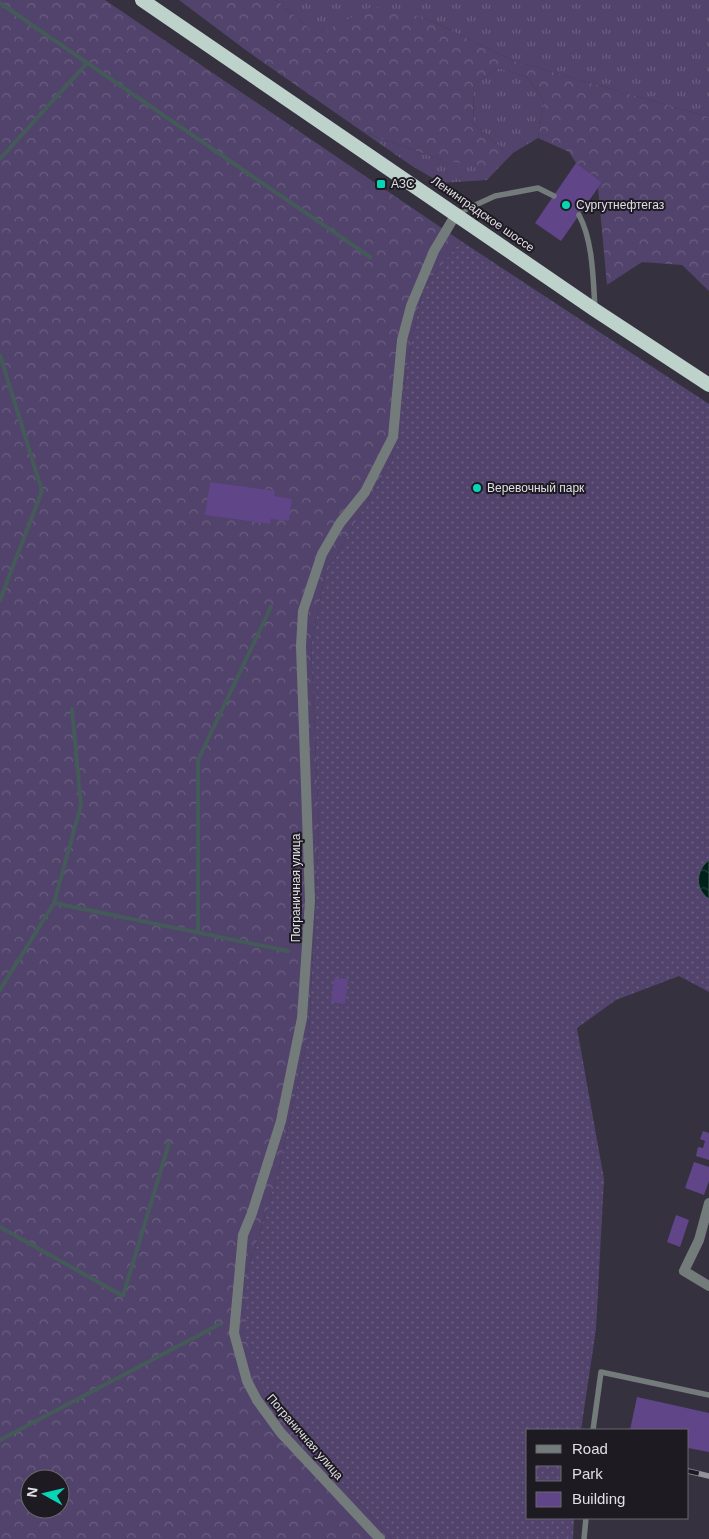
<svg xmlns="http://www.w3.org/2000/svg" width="709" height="1539" viewBox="0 0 709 1539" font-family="Helvetica,sans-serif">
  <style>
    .grass { fill: url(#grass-tufts) }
    .forest { fill: url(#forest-crowns); fill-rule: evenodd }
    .park { fill: url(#park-dots) }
    .water { fill: url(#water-ripples); stroke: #445a58 }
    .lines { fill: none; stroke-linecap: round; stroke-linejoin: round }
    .stream { stroke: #445a58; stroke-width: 4 }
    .building { fill: #604589 }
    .service { stroke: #737c7a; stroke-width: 5.5 }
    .minor { stroke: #737c7a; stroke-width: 10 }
    .trunk { stroke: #bed2cc; stroke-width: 14 }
    .rail-casing { stroke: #95919c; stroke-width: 5.5 }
    .rail { stroke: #1d1b21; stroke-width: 4; stroke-dasharray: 11; stroke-linecap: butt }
    .poi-dot { fill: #07d5b6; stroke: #1d1b21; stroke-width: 2 }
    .labels { text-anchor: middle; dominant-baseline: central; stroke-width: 4; stroke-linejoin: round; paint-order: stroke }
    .poi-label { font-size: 12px; fill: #e1dee7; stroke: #1d1b21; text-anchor: start }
    .street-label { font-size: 12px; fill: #e1dee7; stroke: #1d1b21 }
  </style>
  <defs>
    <pattern id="grass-tufts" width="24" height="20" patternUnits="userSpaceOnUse" patternTransform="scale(1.25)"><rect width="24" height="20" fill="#51436b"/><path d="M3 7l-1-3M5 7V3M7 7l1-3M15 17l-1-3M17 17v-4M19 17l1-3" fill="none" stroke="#6a5e80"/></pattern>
    <pattern id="forest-crowns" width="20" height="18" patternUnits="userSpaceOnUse" patternTransform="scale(1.25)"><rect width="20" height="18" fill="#51436b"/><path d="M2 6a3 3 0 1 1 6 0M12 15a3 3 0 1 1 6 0" fill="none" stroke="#6a5e80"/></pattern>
    <pattern id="park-dots" width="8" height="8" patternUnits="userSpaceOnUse" patternTransform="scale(1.25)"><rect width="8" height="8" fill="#51436b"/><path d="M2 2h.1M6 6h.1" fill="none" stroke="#6a5e80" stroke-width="1.8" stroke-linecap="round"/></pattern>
    <pattern id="water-ripples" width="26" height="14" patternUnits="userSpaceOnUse" patternTransform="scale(1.25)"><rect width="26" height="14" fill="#00221b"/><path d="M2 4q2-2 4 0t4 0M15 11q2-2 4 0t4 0" fill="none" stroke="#25423c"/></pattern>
  </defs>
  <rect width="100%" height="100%" fill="#36313f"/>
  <g class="grass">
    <polygon points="276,0 709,0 709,117 514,61 423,17 317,35"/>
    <polygon points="499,68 527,77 544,101 538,138 513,153 487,180 441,183 412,166 363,132 442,160 504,150 474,124 473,85"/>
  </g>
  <g class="forest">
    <path d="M 0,0 L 105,0 L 461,241 L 424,287 L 412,338 L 392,460 L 325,575 L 311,645 L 319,826 L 309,1032 L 278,1173 L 247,1273 L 270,1403 L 392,1539 L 0,1539 ZM 30,1479 L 60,1479 L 60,1509 L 30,1509 Z"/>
    <polygon points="179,0 276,0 317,35 373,6 423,17 514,61 709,117 709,291 682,265 642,262 607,285 598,188 602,182 576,163 569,152 538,138 544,101 527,77 499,68 473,85 474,124 504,150 487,167 442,160 363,132 247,51"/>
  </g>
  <polygon class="park" points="461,241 709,404 709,992 679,976 616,1000 577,1028 604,1179 596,1329 581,1430 528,1430 528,1518 574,1518 573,1539 392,1539 270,1403 246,1341 247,1273 278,1173 309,1032 319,826 311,645 325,575 392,460 412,338 424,287"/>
  <path class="water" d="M 709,860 L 709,899 C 694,889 696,870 709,860 Z"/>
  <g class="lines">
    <g class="stream">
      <polyline points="0,3 370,257"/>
      <polyline points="0,159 87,63"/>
      <polyline points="0,355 42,491 0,600"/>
      <polyline points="54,903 288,951"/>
      <polyline points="198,932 198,760 271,607"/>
      <polyline points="0,990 54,903 81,805 72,709"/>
      <polyline points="0,1227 123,1296 169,1143"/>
      <polyline points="0,1440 220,1324"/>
    </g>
  </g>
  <g class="building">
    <polygon points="576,163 602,182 561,241 535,223"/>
    <polygon points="210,482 275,491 274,496 292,499 289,521 271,519 270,524 205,515"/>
    <polygon points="334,978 348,979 345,1004 331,1002"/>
    <polygon points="703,1131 709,1133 709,1160 696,1156 698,1147 703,1148 705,1141 700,1139"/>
    <polygon points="694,1162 709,1167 709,1181 704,1195 685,1188"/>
    <polygon points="676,1215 689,1220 680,1247 667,1242"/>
    <polygon points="637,1397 709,1413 709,1452 688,1448 688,1430 630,1430"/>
  </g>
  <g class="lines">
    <g class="service">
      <polyline points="456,214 495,196 538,188 554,196"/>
      <path d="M 579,215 C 593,241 593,278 595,308"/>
      <polyline points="593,1430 601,1372 709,1395"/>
      <polyline points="584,1539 586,1518"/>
    </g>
    <g class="minor">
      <polyline points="709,1203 699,1240 684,1271 709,1286"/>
      <polyline points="380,1539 281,1433 257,1400 247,1381 234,1333 243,1235 252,1213 281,1121 302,1018 310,901 301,646 303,611 322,554 340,523 365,492 393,437 402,340 411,306 434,251 456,214"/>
    </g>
    <polyline class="trunk" points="142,0 595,310 709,385"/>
    <g class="rail-casing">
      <polyline id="rail" points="688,1471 709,1476"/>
    </g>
    <use href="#rail" class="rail"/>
  </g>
  <g class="poi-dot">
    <rect x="376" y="179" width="10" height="10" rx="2.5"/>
    <circle cx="566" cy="205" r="5"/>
    <circle cx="477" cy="488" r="5"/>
  </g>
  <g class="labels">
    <g class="poi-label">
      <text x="391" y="184">АЗС</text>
      <text x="576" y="205">Сургутнефтегаз</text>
      <text x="487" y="488">Веревочный парк</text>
    </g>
    <g class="street-label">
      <text transform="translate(483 214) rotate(35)">Ленинградское шоссе</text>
      <text transform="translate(296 888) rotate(-90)">Пограничная улица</text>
      <text transform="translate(305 1437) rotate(49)">Пограничная улица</text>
    </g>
  </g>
  <rect x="526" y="1429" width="162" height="90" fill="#1d1b21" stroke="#6b6970"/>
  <rect x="536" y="1445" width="25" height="8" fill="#737c7a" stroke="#6b6970"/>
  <text x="572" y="1454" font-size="15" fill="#e1dee7">Road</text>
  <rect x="536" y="1466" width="25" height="15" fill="url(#park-dots)" stroke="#6b6970"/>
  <text x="572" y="1479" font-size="15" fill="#e1dee7">Park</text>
  <rect x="536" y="1492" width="25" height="15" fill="#604589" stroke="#6b6970"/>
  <text x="572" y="1504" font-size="15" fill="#e1dee7">Building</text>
  <g transform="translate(45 1494) rotate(278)"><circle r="24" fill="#1d1b21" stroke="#6b6970"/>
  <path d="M0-4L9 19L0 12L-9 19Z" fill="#07d5b6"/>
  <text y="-8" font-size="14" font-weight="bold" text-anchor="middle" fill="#e1dee7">N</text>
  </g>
</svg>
